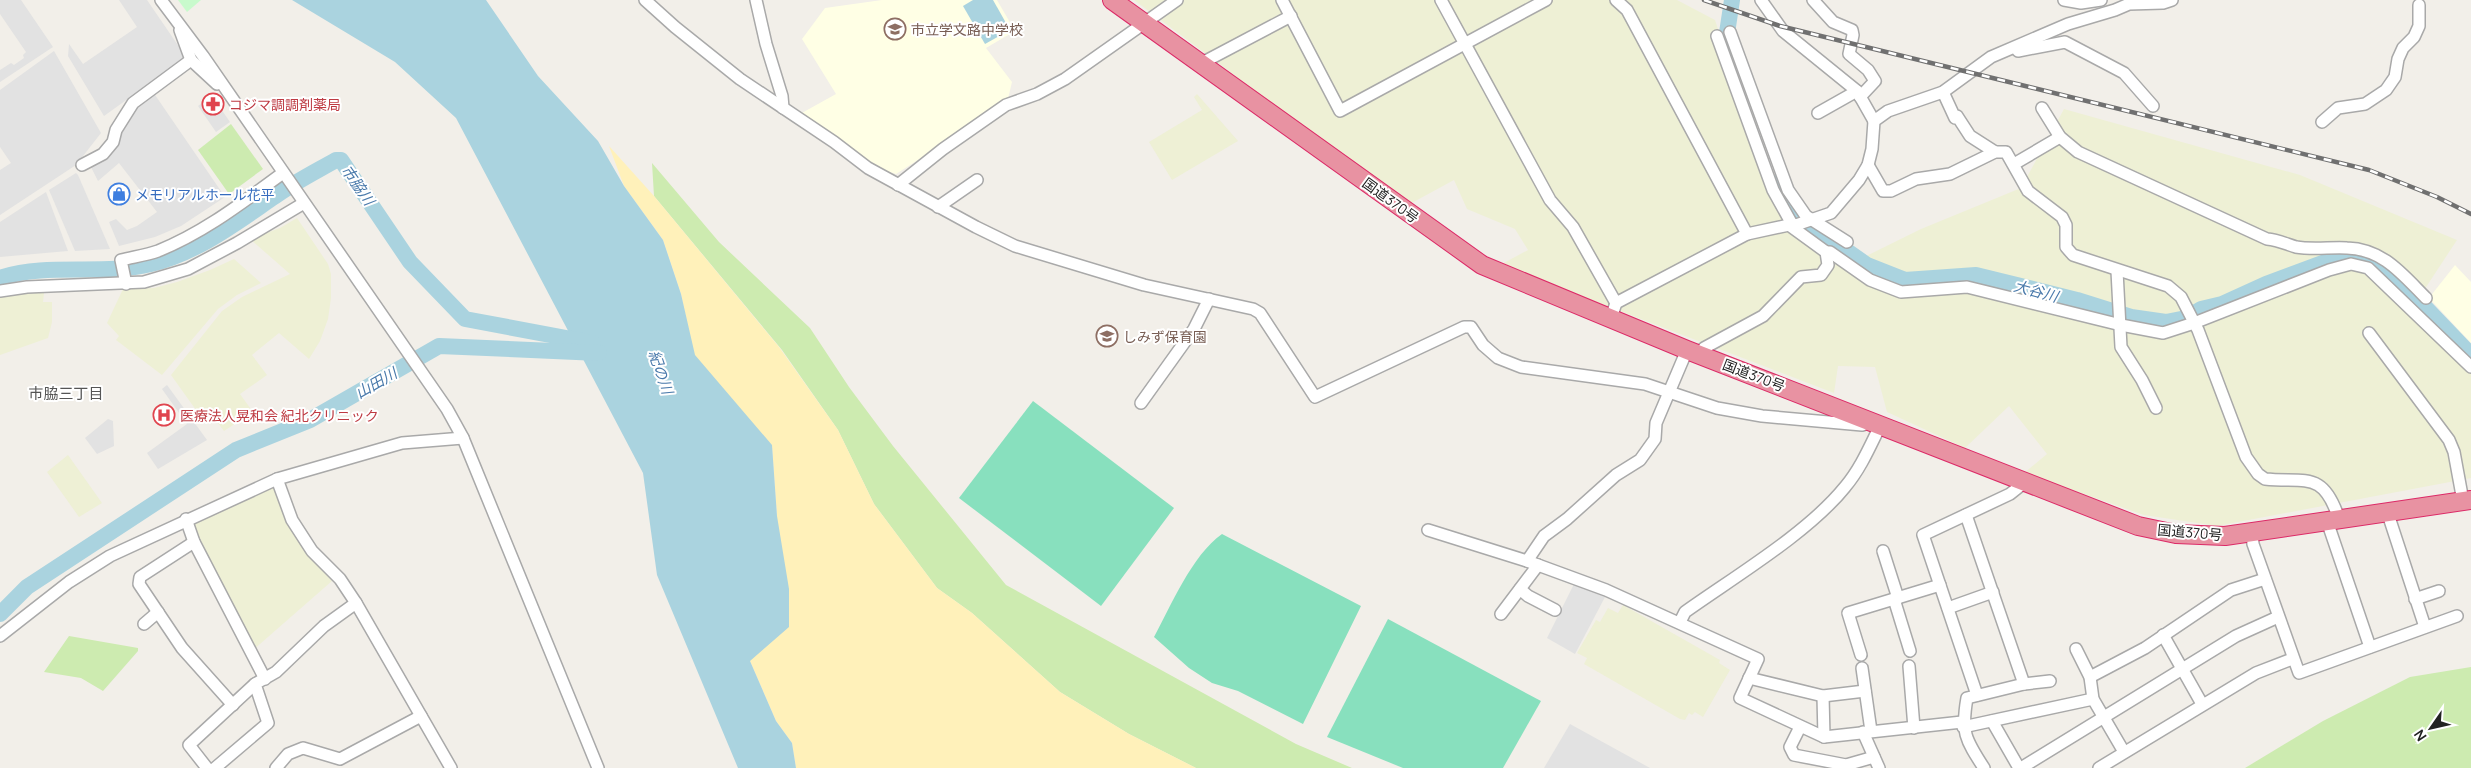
<svg xmlns="http://www.w3.org/2000/svg" width="2471" height="768" viewBox="0 0 2471 768" font-family="Manrope,'Noto Sans JP',sans-serif">
  <style>
    .education { fill: #ffffe5 }
    .farmland { fill: #eef0d5 }
    .grass { fill: #cdebb0 }
    .sand { fill: #fff1ba }
    .park { fill: #c8facc }
    .pitch { fill: #88e0be }
    .parking { fill: #e2e2e2 }
    .water { fill: #aad3df }
    .lines { fill: none; stroke-linecap: round; stroke-linejoin: round }
    .river { stroke: #aad3df; stroke-width: 16 }
    .minor-casing { stroke: #a9a9a9; stroke-width: 14 }
    .highway-casing { stroke: #dc2a67; stroke-width: 20 }
    .minor { stroke: #fff; stroke-width: 11 }
    .highway { stroke: #e892a2; stroke-width: 18 }
    .rail-casing { stroke: #707070; stroke-width: 4.5 }
    .rail { stroke: #fff; stroke-width: 2.5; stroke-dasharray: 8; stroke-linecap: butt }
    .labels { text-anchor: middle; dominant-baseline: central; stroke-width: 4; stroke-linejoin: round; paint-order: stroke }
    .education-label { font-size: 14px; fill: #785e54; stroke: #fff; text-anchor: start }
    .health-label { font-size: 14px; fill: #be3a42; stroke: #fff; text-anchor: start }
    .shop-label { font-size: 14px; fill: #366cbe; stroke: #fff; text-anchor: start }
    .street-label { font-size: 14px; fill: #222; stroke: #fff }
    .water-label { font-size: 15px; font-style: italic; fill: #4a7aab; stroke: #fff }
    .neighbourhood-label { font-size: 15px; fill: #555; stroke: #fff }
  </style>
  <rect width="100%" height="100%" fill="#f2efe9"/>
  <g class="education">
    <polygon points="882,0 997,0 1015,31 986,48 1012,82 1007,103 896,174 870,165 800,114 836,94 802,39 825,8"/>
    <polygon points="2455,265 2471,282 2471,343 2429,298"/>
  </g>
  <g class="farmland">
    <polygon points="1134,0 1677,0 1715,20 1771,188 1785,222 1844,267 1921,229 2021,188 2064,109 2300,175 2457,240 2409,313 2463,363 2471,374 2471,478 2217,526 2144,515 2024,473 2047,454 2009,406 1965,448 1887,412 1875,367 1838,366 1834,393 1500,265 1528,250 1515,229 1467,209 1454,180 1408,205"/>
    <polygon points="1197,94 1238,141 1172,180 1149,142 1202,110 1194,97"/>
    <polygon points="297,218 328,264 331,274 331,298 328,319 320,341 309,359 279,333 252,355 267,375 240,394 253,412 224,431 214,418 206,424 171,375 222,311 242,297 290,274 250,239 280,228"/>
    <polygon points="234,259 261,283 237,295 218,309 162,375 116,340 119,336 107,323 123,289 154,288 177,282 210,270"/>
    <polygon points="19,293 44,293 43,302 52,302 52,322 48,338 0,355 0,296"/>
    <polygon points="68,455 102,503 79,517 47,472"/>
    <polygon points="271,484 303,549 332,581 253,650 192,522"/>
    <polygon points="1623,605 1720,660 1719,663 1730,670 1703,717 1695,712 1692,715 1689,713 1685,720 1680,719 1584,664 1587,658 1577,653 1596,620 1600,622 1608,608 1618,613"/>
  </g>
  <g class="grass">
    <polygon points="231,124 263,169 229,194 198,150"/>
    <polygon points="652,163 719,242 810,328 849,387 893,446 1006,585 1296,744 1352,768 1196,768 1129,734 1060,692 972,613 937,588 874,504 838,430 782,350 654,196"/>
    <polygon points="69,636 138,648 138,651 103,691 81,678 44,672"/>
    <polygon points="2471,667 2471,768 2245,768 2323,721 2410,677"/>
  </g>
  <polygon class="sand" points="609,146 654,196 779,347 838,430 874,504 937,588 972,613 1060,692 1129,734 1196,768 796,768 792,743 776,721 750,661 777,516 772,446 694,355 681,294 663,240 624,186"/>
  <polygon class="park" points="178,0 201,0 187,12"/>
  <g class="pitch">
    <polygon points="1033,401 1174,508 1101,606 959,498"/>
    <path d="M 1222,534 L 1361,606 L 1303,724 L 1238,691 L 1212,683 L 1189,668 L 1154,637 C 1171,606 1192,555 1222,534 Z"/>
    <polygon points="1388,619 1541,701 1503,768 1403,768 1327,737"/>
  </g>
  <g class="parking">
    <polygon points="0,0 21,0 53,47 0,82 0,70 11,63 14,65 24,58 23,55 26,52 0,14"/>
    <polygon points="119,0 147,0 186,57 104,116 68,56 69,44 83,64 137,27"/>
    <polygon points="54,51 101,133 76,165 0,215 0,170 11,163 0,147 0,90"/>
    <polygon points="153,92 225,197 181,226 155,237 119,246 109,222 116,219 127,230 137,226 157,212 119,163 98,181 91,167 110,154 133,108"/>
    <polygon points="203,102 212,115 221,109 230,122 216,132 198,106"/>
    <polygon points="76,173 78,175 110,249 75,251 49,190"/>
    <polygon points="46,192 68,251 0,257 0,222"/>
    <polygon points="167,385 207,440 158,469 147,453 187,424 162,389"/>
    <polygon points="108,419 113,421 114,446 97,454 85,438"/>
    <polygon points="1574,584 1605,597 1575,654 1547,638"/>
    <polygon points="1570,724 1650,768 1544,768"/>
  </g>
  <g class="water">
    <polygon points="292,0 486,0 538,76 598,141 624,186 663,240 681,294 695,355 772,445 777,516 789,589 789,627 750,661 776,721 792,743 796,768 738,768 657,575 643,473 456,118 395,62"/>
    <polygon points="973,0 993,0 1010,30 985,44 963,6"/>
  </g>
  <g class="lines">
    <g class="river">
      <polyline points="1732,0 1727,33 1733,48"/>
      <polyline points="1781,181 1792,209 1813,227 1867,265 1905,280 1976,275 2077,300 2131,317 2166,322 2186,318 2201,309 2222,304 2266,284 2336,258 2358,255 2377,265 2425,307 2471,355"/>
      <path d="M 0,278 C 49,262 101,276 151,264 C 197,253 236,223 274,197 C 293,183 315,172 336,160 L 341,160 L 410,262 L 465,319 L 593,343"/>
      <polyline points="0,614 27,587 236,450 310,420 439,346 599,353"/>
    </g>
    <g class="minor-casing">
      <g id="minor">
        <polyline points="161,0 203,56 447,409 463,438 598,768"/>
        <polyline points="645,0 675,27 740,79 834,142 868,168 976,227 1015,246 1144,285 1253,309 1260,313 1315,397 1464,327 1471,327 1483,345 1498,358 1521,367 1645,384 1717,408 1762,416 1862,425 1868,423"/>
        <polyline points="756,0 766,44 782,96 783,108"/>
        <polyline points="1282,0 1340,111 1546,0"/>
        <polyline points="1441,0 1538,178 1550,200 1573,227 1616,303"/>
        <polyline points="1616,0 1627,10 1747,234"/>
        <polyline points="1761,0 1783,31 1857,91 1874,121"/>
        <polyline points="1813,0 1833,22 1852,30 1853,35 1849,54 1868,70 1875,81 1860,97"/>
        <polyline points="2064,0 2081,3 2101,0"/>
        <polyline points="180,30 191,60 217,84"/>
        <polyline points="1730,32 1788,190 1806,216 1847,242"/>
        <polyline points="1717,36 1773,190 1793,226 1831,213 1859,180 1868,165 1872,149 1874,121 1888,111 1943,92 1991,57 2068,24 2115,10 2129,4 2163,3 2172,0"/>
        <polyline points="2018,51 2065,42 2124,73 2153,106"/>
        <polyline points="1200,64 1291,16"/>
        <polyline points="1943,92 1955,118 1957,116 1970,136 1995,152"/>
        <path d="M 2042,108 L 2060,137 L 2078,152 L 2267,239 C 2278,240 2286,244 2296,247 C 2312,250 2331,247 2347,248 C 2383,249 2402,274 2426,298"/>
        <polyline points="1818,113 1857,91"/>
        <polyline points="2322,122 2338,108 2365,104 2386,90 2395,77 2398,59 2403,48 2414,37 2419,26 2419,5"/>
        <polyline points="2014,164 2060,137"/>
        <polyline points="82,165 103,154 113,142 116,130 133,103 191,60"/>
        <path d="M 1868,165 L 1883,191 L 1891,191 L 1916,179 L 1950,174 L 1995,152 L 2006,152 L 2028,191 L 2062,217 L 2066,225 L 2066,247 L 2073,255 L 2168,286 L 2181,297 L 2198,330 L 2246,457 L 2258,474 L 2265,479 C 2306,483 2323,470 2339,519"/>
        <polyline points="898,185 943,149 1006,105 1037,94 1065,79 1177,0"/>
        <polyline points="938,207 977,180"/>
        <polyline points="1826,252 1830,252 1870,280 1901,292 1967,287 2121,325 2163,333 2194,323 2329,270 2351,264 2368,268 2471,367"/>
        <polyline points="2117,271 2121,347 2142,380 2156,408"/>
        <path d="M 126,284 L 121,260 C 133,257 147,255 158,251 C 205,232 243,202 283,173"/>
        <polyline points="0,291 27,287 144,282 188,269 237,243 304,203"/>
        <polyline points="1611,318 1616,303 1747,234 1789,225 1826,252 1828,265 1821,275 1801,277 1763,316 1704,348 1701,355"/>
        <polyline points="2369,333 2449,440 2454,452 2463,501"/>
        <polyline points="1141,403 1194,329 1209,299"/>
        <polyline points="277,479 292,520 312,551 340,579 356,603 451,768"/>
        <polyline points="2387,511 2425,627"/>
        <polyline points="1966,515 2024,684"/>
        <polyline points="186,519 194,542 265,679"/>
        <polyline points="2327,521 2370,647"/>
        <polyline points="1428,530 1527,561 1606,590 1758,659 1740,698 1824,737 1962,722"/>
        <polyline points="2252,533 2253,544 2299,673 2457,616"/>
        <polyline points="194,542 140,577 139,584 182,648 233,705"/>
        <polyline points="1883,551 1898,598"/>
        <polyline points="1527,561 1544,536 1567,519 1616,475 1640,460 1655,439 1656,423 1687,350"/>
        <polyline points="1520,589 1528,596 1555,610"/>
        <polyline points="1894,599 1910,651"/>
        <polyline points="2415,599 2439,591"/>
        <polyline points="1948,608 1993,592"/>
        <polyline points="1501,614 1538,565"/>
        <path d="M 1680,622 L 1685,612 C 1734,577 1808,533 1845,487 C 1861,468 1870,446 1881,424"/>
        <polyline points="144,624 158,612"/>
        <polyline points="2163,635 2202,704"/>
        <polyline points="0,636 69,582 110,556 277,479 402,443 463,438"/>
        <polyline points="2076,649 2090,677 2093,699 2124,752"/>
        <polyline points="1861,655 1848,613 1940,585"/>
        <polyline points="1909,666 1914,728"/>
        <polyline points="1862,668 1871,731"/>
        <polyline points="2090,677 2145,648 2231,590 2265,579"/>
        <polyline points="1749,678 1823,696 1865,691"/>
        <polyline points="1977,695 1923,535 2010,494 2025,482"/>
        <polyline points="1823,696 1824,737"/>
        <polyline points="1992,721 2019,768"/>
        <polyline points="1800,727 1790,747 1794,755 1846,765 1874,757"/>
        <polyline points="1963,727 2093,699"/>
        <polyline points="1863,732 1879,768"/>
        <polyline points="207,768 189,745 255,684"/>
        <polyline points="215,768 268,723 255,684 276,672 324,626 356,603"/>
        <polyline points="276,768 288,754 303,748 340,759 421,716"/>
        <path d="M 1984,768 C 1965,739 1961,732 1967,698 L 2024,684 L 2050,681"/>
        <polyline points="2021,768 2236,636 2278,617"/>
        <polyline points="2099,768 2256,673 2292,659"/>
      </g>
    </g>
    <g class="highway-casing">
      <polyline id="highway" points="1112,0 1482,265 1687,350 2138,526 2176,534 2225,536 2471,500"/>
    </g>
    <use href="#minor" class="minor"/>
    <use href="#highway" class="highway"/>
    <g class="rail-casing">
      <polyline id="rail" points="1704,0 1780,26 2369,170 2437,197 2471,214"/>
    </g>
    <use href="#rail" class="rail"/>
  </g>
  <defs>
    <g id="school-ring" transform="scale(1.125)"><circle r="9.5" fill="#fff" stroke="#8d6e63" stroke-width="1.5"/><path d="M0-5L7-2L0 1L-7-2ZM-4 1L0 2.5L4 1V4Q0 6-4 4Z" fill="#8d6e63"/></g>
    <g id="pharmacy-ring" transform="scale(1.125)"><circle r="9.5" fill="#fff" stroke="#e0444e" stroke-width="1.5"/><path d="M-2-6h4v4h4v4h-4v4h-4v-4h-4v-4h4Z" fill="#e0444e"/></g>
    <g id="shop-ring" transform="scale(1.125)"><circle r="9.5" fill="#fff" stroke="#3f7fe0" stroke-width="1.5"/><path d="M-5-2.5h2.3a2.7 3.5 0 0 1 5.4 0H5L5.5 6h-11ZM-1.5-2.5h3a1.5 2.3 0 0 0-3 0Z" fill="#3f7fe0"/></g>
    <g id="hospital-ring" transform="scale(1.125)"><circle r="9.5" fill="#fff" stroke="#e0444e" stroke-width="1.5"/><path d="M-5-5h3v3.5h4V-5h3V5h-3V1.5h-4V5h-3Z" fill="#e0444e"/></g>
  </defs>
  <g fill-rule="evenodd">
    <use href="#school-ring" x="895" y="29"/>
    <use href="#pharmacy-ring" x="213" y="104"/>
    <use href="#shop-ring" x="119" y="194"/>
    <use href="#school-ring" x="1107" y="336"/>
    <use href="#hospital-ring" x="164" y="415"/>
  </g>
  <g class="labels">
    <g class="education-label">
      <text x="911" y="29">市立学文路中学校</text>
      <text x="1123" y="336">しみず保育園</text>
    </g>
    <g class="health-label">
      <text x="229" y="104">コジマ調調剤薬局</text>
      <text x="180" y="415">医療法人晃和会 紀北クリニック</text>
    </g>
    <g class="shop-label">
      <text x="135" y="194">メモリアルホール花平</text>
    </g>
    <g class="street-label">
      <text transform="translate(1391 200) rotate(36)">国道370号</text>
      <text transform="translate(1754 375) rotate(21)">国道370号</text>
      <text transform="translate(2190 532) rotate(5)">国道370号</text>
    </g>
    <g class="water-label">
      <text transform="translate(358 185) rotate(55)">市脇川</text>
      <text transform="translate(2036 291) rotate(15)">大谷川</text>
      <text transform="translate(661 372) rotate(71)">紀の川</text>
      <text transform="translate(376 383) rotate(-30)">山田川</text>
    </g>
    <g class="neighbourhood-label">
      <text x="66" y="393">市脇三丁目</text>
    </g>
  </g>
  <g transform="translate(2431 728) rotate(236)" stroke="#ffffff" stroke-width="4" paint-order="stroke">
  <path d="M0-4L9 19L0 12L-9 19Z" fill="#222222"/>
  <text y="-8" font-size="14" font-weight="bold" text-anchor="middle" fill="#222222">N</text>
  </g>
</svg>
